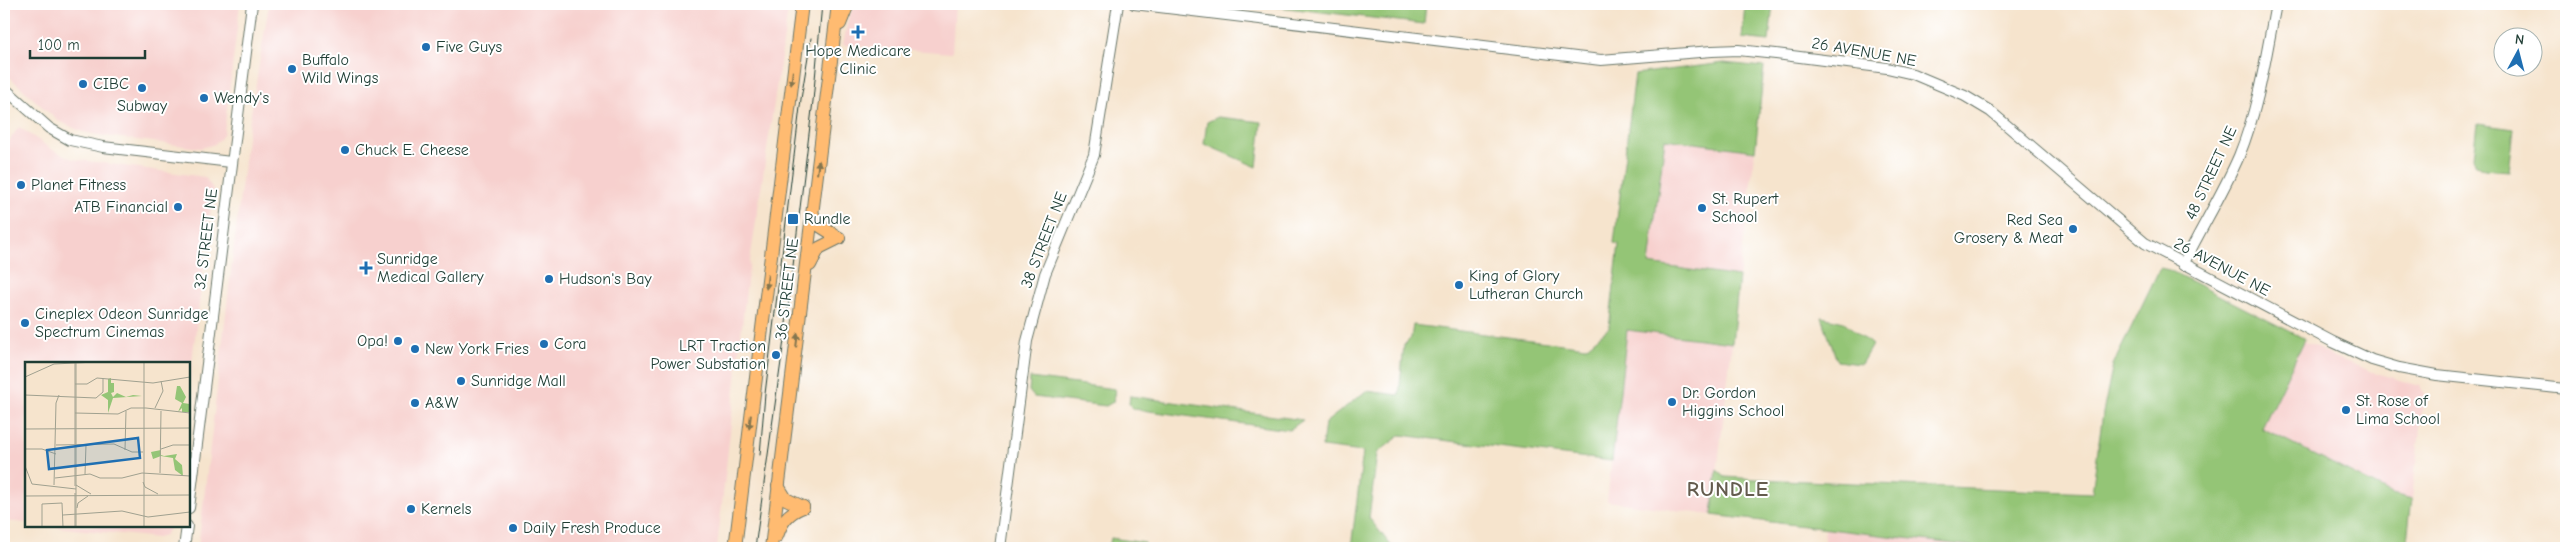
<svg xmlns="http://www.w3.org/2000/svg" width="2570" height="552" viewBox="0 0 2570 552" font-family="'Comic Neue',sans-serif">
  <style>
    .built { fill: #f7d0ce }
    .green { fill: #94c576; stroke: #5a8155 }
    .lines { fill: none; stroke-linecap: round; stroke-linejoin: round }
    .minor-casing { stroke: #6a776a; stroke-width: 12 }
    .major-casing { stroke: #6a776a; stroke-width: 14 }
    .minor { stroke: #fff; stroke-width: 10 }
    .major { stroke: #ffbb71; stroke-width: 12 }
    .tram { stroke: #1f3d34; stroke-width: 1 }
    .oneway { fill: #84764f }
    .poi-dot { fill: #1f6fb2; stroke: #fff; stroke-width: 2 }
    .labels { text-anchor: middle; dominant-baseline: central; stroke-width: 4; stroke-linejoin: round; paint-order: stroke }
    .poi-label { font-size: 16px; fill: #1f3d34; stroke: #fff; text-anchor: start }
    .street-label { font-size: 16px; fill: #1f3d34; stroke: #fff }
    .district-label { font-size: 21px; font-weight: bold; letter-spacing: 1px; fill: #645c4e; stroke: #fff }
    .inset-road { fill: none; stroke: #a0a190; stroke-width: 1 }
    .view { fill: #1f6fb2; fill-opacity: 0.15; stroke: #1f6fb2; stroke-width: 2.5 }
    .inset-edge { fill: none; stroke: #1f3d34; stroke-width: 2.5 }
  </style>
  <rect width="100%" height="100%" fill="#fff"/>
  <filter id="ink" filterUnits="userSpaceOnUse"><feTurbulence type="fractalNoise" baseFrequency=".02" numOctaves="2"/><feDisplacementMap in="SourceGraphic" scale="10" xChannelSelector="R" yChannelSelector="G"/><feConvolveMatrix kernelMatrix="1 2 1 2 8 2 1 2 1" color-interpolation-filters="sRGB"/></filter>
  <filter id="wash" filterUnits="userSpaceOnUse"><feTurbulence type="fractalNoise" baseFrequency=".0096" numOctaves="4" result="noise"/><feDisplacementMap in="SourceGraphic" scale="20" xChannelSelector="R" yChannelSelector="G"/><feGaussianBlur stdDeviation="1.12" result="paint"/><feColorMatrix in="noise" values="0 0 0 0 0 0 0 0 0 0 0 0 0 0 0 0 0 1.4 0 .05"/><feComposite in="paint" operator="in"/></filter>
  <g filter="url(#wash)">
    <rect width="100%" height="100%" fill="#f6e4cd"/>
    <g class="built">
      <polygon points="4,4 240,4 224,132 221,138 215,144 201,148 98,135 83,132 58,121 4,72"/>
      <polygon points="269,4 789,4 747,281 717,548 198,548 247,138"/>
      <polygon points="855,4 955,4 952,53 843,45 849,16"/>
      <polygon points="19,127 51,149 73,159 205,177 213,189 189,386 189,363 26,363 26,523 4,521 4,148"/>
      <polygon points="1665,139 1755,151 1739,277 1648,264"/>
      <polygon points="1627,330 1732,343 1712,515 1607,501"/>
      <polygon points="2304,341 2334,357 2373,372 2420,386 2424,393 2412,499 2392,494 2262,428"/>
      <polygon points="46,526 171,526 165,535 158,538"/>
      <polygon points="1825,528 1971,546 1971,548 1823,548"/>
    </g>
    <g class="green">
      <polygon points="1253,4 1426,4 1424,24"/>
      <polygon points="1745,4 1773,4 1769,41 1742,38"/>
      <polygon points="1724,63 1764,67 1755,151 1665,139 1649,264 1739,277 1732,343 1627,330 1612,461 1401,435 1377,453 1369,518 1393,548 1351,548 1363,452 1322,447 1325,423 1366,391 1399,395 1404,345 1411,338 1413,325 1586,347 1609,328 1619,244 1614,243 1635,74"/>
      <polygon points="1218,117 1262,122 1257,167 1204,144 1207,122"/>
      <polygon points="2478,124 2514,129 2509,171 2484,169 2475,163 2474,157"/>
      <polygon points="2160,268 2169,270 2305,339 2262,428 2392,494 2412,499 2406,548 1971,548 1971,546 1712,515 1717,470 1725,477 1757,479 2092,493 2103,413 2113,365"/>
      <polygon points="1822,317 1844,322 1872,345 1861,364 1837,361"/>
      <polygon points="1030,378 1115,389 1113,402 1106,406 1034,397 1029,391"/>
      <polygon points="1130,396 1303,420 1289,430 1134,409 1129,404"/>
      <polygon points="1111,538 1145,543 1145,548 1109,548"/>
    </g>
  </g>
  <g filter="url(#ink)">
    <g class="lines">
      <g class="minor-casing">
        <g id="minor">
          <polyline points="1134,4 1601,60 1712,51 1738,50 1776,54 1887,68 1913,74 1965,96 1990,111 2145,243 2333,342 2372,360 2399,368 2437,375 2566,389"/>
          <polyline points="4,88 49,128 70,140 103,147 231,162"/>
          <path d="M 2183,265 C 2201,228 2223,193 2239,156 C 2259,107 2266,55 2276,4"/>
          <polyline points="189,508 252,4"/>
          <polyline points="184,548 187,526"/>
          <polyline points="1000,548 1027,341 1045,274 1094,155 1118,4"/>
        </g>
      </g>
      <g class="major-casing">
        <g id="major">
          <polyline points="840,24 848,4"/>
          <polyline points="813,215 820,226 839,238"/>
          <polyline points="810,265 819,248 839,238"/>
          <polyline points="778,486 786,499 803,507"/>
          <path d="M 777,536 C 782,521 788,513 803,507"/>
          <polyline points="735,548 802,4"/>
          <polyline points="771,548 838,4"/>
        </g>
      </g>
      <use href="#minor" class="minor"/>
      <use href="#major" class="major"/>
      <g class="tram">
        <polyline points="760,455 765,394 801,99 811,38"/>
        <polyline points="755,548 784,340 813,101 822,4"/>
      </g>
    </g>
    <defs><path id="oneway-solid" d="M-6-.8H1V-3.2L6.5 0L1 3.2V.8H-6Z" transform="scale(1.25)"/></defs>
    <g class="oneway">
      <use href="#oneway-solid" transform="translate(792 78) rotate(97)"/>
      <use href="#oneway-solid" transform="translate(818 167) rotate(-83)"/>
      <use href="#oneway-solid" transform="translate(767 282) rotate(97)"/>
      <use href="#oneway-solid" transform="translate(797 340) rotate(-83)"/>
      <use href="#oneway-solid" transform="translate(750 422) rotate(97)"/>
    </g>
  </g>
  <g class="poi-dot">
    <path d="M855.5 24.5h5v5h5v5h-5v5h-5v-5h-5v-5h5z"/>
    <circle cx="426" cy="47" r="5"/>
    <circle cx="292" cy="69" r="5"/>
    <circle cx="83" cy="84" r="5"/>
    <circle cx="142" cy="88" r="5"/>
    <circle cx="204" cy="98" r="5"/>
    <circle cx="345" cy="150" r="5"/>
    <circle cx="21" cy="185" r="5"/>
    <circle cx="178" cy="207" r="5"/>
    <circle cx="1702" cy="208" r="5"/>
    <rect x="787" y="213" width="12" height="12" rx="2.5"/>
    <circle cx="2073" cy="229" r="5"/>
    <path d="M363.5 260.5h5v5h5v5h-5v5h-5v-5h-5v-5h5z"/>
    <circle cx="549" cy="279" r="5"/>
    <circle cx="1459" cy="285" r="5"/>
    <circle cx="25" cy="323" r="5"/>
    <circle cx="398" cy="341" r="5"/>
    <circle cx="544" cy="344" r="5"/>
    <circle cx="415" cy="349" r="5"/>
    <circle cx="776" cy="355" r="5"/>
    <circle cx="461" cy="381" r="5"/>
    <circle cx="1672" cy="402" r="5"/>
    <circle cx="415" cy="403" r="5"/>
    <circle cx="2346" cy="410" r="5"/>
    <circle cx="411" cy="509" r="5"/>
    <circle cx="513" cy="528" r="5"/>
  </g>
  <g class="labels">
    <g class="poi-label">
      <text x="436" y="47">Five Guys</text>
      <text x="858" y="51" text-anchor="middle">Hope Medicare<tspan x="858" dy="18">Clinic</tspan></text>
      <text x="302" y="60">Buffalo<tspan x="302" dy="18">Wild Wings</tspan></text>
      <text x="93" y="84">CIBC</text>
      <text x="214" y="98">Wendy's</text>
      <text x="142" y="106" text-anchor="middle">Subway</text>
      <text x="355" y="150">Chuck E. Cheese</text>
      <text x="31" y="185">Planet Fitness</text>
      <text x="1712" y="199">St. Rupert<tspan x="1712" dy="18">School</tspan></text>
      <text x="168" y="207" text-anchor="end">ATB Financial</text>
      <text x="804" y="219">Rundle</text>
      <text x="2063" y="220" text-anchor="end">Red Sea<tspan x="2063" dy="18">Grosery &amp; Meat</tspan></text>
      <text x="377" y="259">Sunridge<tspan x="377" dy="18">Medical Gallery</tspan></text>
      <text x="1469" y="276">King of Glory<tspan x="1469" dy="18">Lutheran Church</tspan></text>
      <text x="559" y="279">Hudson's Bay</text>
      <text x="35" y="314">Cineplex Odeon Sunridge<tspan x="35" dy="18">Spectrum Cinemas</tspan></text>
      <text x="388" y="341" text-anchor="end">Opa!</text>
      <text x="554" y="344">Cora</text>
      <text x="766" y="346" text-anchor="end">LRT Traction<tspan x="766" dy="18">Power Substation</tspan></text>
      <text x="425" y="349">New York Fries</text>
      <text x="471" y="381">Sunridge Mall</text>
      <text x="1682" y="393">Dr. Gordon<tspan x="1682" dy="18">Higgins School</tspan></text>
      <text x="2356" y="401">St. Rose of<tspan x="2356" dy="18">Lima School</tspan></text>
      <text x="425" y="403">A&amp;W</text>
      <text x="421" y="509">Kernels</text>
      <text x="523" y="528">Daily Fresh Produce</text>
    </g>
    <g class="street-label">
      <text transform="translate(1864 52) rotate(10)">26 AVENUE NE</text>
      <text transform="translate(2211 173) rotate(-65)">48 STREET NE</text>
      <text transform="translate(206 239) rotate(-83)">32 STREET NE</text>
      <text transform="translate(1044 240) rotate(-69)">38 STREET NE</text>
      <text transform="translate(2222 267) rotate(28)">26 AVENUE NE</text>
      <text transform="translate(787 289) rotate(-83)">36 STREET NE</text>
    </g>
    <g class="district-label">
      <text x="1728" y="489">RUNDLE</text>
    </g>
  </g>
  <g transform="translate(25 362)">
    <rect width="165" height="165" fill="#f6e4cd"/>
    <path d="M 86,16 L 86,21 L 89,21 L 89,30 L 86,31 L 88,35 L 92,31 L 101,35 L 108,33 L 117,34 L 88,36 L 83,51 L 83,38 L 76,33 L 83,30 L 83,17 ZM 152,24 L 155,24 L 161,35 L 158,41 L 165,42 L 165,50 L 157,50 L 157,46 L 153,50 L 157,41 L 150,37 ZM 136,88 L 136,93 L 139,94 L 152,92 L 150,97 L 157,103 L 158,114 L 150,108 L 148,96 L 136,94 L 128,97 L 126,90 Z" fill="#94c576"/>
    <path class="inset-road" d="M 50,0 L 50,124M 51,0 L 51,165M 0,15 L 29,2 L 71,0M 50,22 L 62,22 L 72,16 L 128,21 L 165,15M 0,33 L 71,36 L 78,30 L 78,16M 130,46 L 138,29 L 136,19M 50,51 L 93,52 L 106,46 L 121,46 L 165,51M 0,67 L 165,66M 31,83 L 89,82 L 107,90 L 118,90M 0,87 L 17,87 L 31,92M 136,87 L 148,83 L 165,83M 100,88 L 101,49M 0,104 L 7,122 L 51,127M 135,111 L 136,49M 60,112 L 61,83M 30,116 L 65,112 L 75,116 L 97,116 L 117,111 L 165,114M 118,120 L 120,125 L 133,132M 29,123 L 31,41 L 34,33M 51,123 L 66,132M 0,134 L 165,133M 52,146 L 53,141 L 63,134M 38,153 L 97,149 L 123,155 L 165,150M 17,165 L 17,142 L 37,141 L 38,165M 50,165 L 50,131M 119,165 L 119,0"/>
    <path class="view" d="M 113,76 L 115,96 L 24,107 L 22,88 Z"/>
    <rect width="165" height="165" class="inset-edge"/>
  </g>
  <rect width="2570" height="552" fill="none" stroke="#fff" stroke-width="20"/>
  <g transform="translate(2518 52) rotate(7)"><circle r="24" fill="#ffffff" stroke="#a5b1ae"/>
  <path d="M0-4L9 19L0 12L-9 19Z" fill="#1f6fb2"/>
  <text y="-8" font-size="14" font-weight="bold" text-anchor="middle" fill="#1f3d34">N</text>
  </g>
  <path d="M30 50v8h115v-8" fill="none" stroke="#1f3d34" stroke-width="2.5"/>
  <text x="38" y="50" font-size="15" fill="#1f3d34" stroke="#ffffff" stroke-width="4" paint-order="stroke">100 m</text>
</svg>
